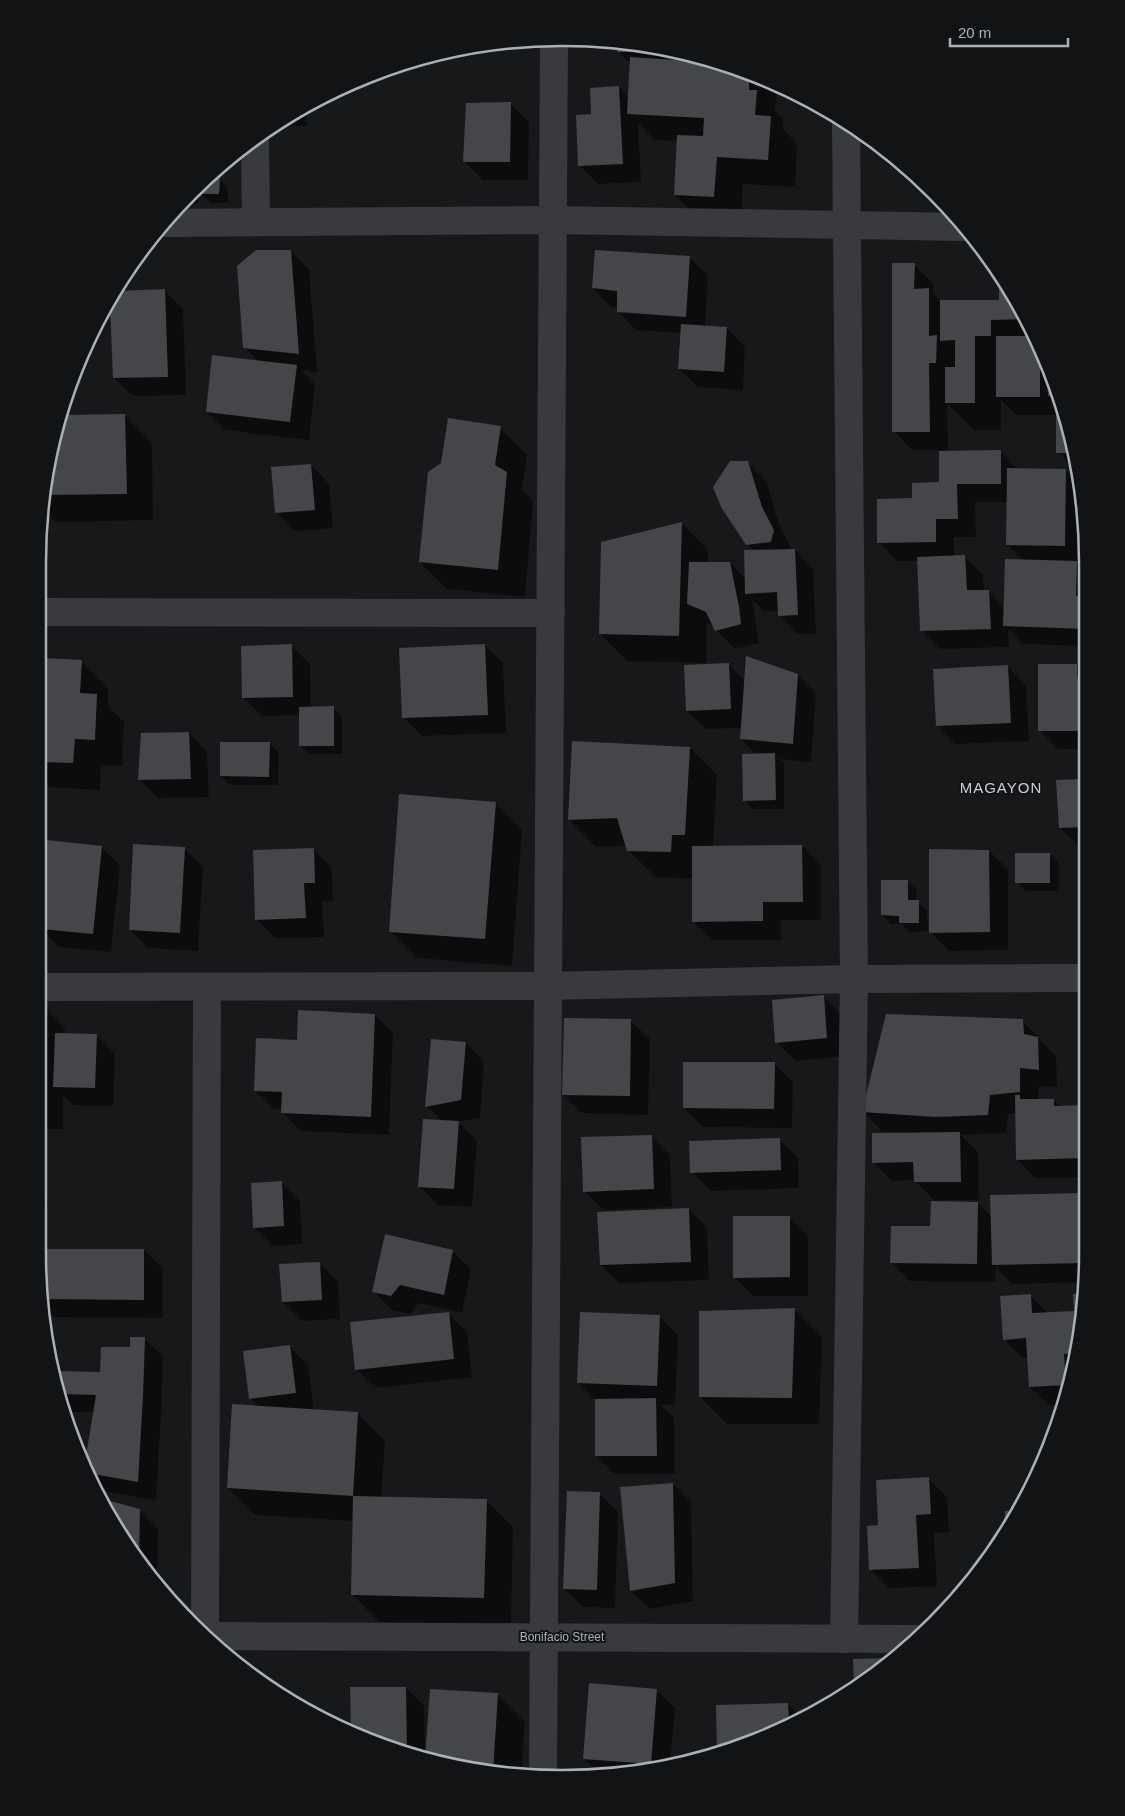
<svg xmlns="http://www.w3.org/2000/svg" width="1125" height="1816" viewBox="0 0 1125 1816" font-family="Helvetica,sans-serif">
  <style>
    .shadow { fill: #0007; fill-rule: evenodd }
    .building { fill: #44464a }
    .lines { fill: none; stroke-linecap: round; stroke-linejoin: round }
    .minor { stroke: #393a3e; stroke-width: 28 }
    .tertiary { stroke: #393a3e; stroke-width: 28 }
    .labels { text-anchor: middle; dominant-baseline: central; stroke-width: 4; stroke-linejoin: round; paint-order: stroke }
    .street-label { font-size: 12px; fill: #aab0b9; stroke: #121315 }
    .quarter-label { font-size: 15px; letter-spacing: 1px; fill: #cbcfd5; stroke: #121315 }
    .rim { fill: none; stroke: #aab0b9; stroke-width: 2.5 }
  </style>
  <rect width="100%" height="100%" fill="#17181a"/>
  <g class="shadow">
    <polygon points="618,42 670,51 670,61 691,62 698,55 777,85 775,110 783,118 783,129 797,144 795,187 743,184 741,223 702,222 675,195 678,141 655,140 638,123 641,182 598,184 579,165 619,87 629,98 630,64 618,51"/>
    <polygon points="510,103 529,122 528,180 483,180 464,161"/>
    <polygon points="306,105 307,126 280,126 278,124"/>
    <polygon points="206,179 219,179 228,188 228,203 211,203 202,194 202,183"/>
    <polygon points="198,188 198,203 184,202"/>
    <polygon points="291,251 309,270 317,372 301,370 315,384 309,440 225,430 207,412 258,361 244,347"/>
    <polygon points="689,257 708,275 705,327 727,328 745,347 743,390 698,387 679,369 681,333 636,330 618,311 618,307 611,307 593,288"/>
    <path d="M 914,265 L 933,283 L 933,293 L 940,301 L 1001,301 L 1000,277 L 1017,300 L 1070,426 L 1077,471 L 1058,452 L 1057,415 L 1016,415 L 1001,400 L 1001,430 L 974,430 L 947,403 L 948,452 L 1000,451 L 1018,470 L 1066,470 L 1079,484 L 1086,528 L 1086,544 L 1084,541 L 1083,564 L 1078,564 L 1086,572 L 1086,646 L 1023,644 L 1008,629 L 1009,647 L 940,649 L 922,631 L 919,561 L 897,561 L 879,542 L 913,499 L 940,483 L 940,450 L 912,450 L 894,431 ZM 975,502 L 1008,502 L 1007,545 L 1023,560 L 1005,608 L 988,591 L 984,591 L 983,575 L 964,556 L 954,557 L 954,537 L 976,537 Z"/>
    <polygon points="164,290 183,309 186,395 133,396 114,378"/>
    <polygon points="125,416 152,443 153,520 55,522 42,509 42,494 63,417"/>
    <polygon points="500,428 527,455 522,489 533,501 525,597 447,589 420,562 442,464"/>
    <polygon points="747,462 766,481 780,527 792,550 795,550 813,569 816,634 798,634 779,615 779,611 765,612 752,599 759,643 735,649 716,630 714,625 707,623 706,663 627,661 600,634 681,523 708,550 708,563 730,563 746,579 754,551 747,544"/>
    <polygon points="311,465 329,484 333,528 295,531 276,513"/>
    <polygon points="484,645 503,663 506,733 422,736 404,718"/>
    <polygon points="291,646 310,664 311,708 333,708 342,717 342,754 309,754 300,745 300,715 262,716 243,697"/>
    <polygon points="42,660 81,661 108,689 108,706 124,722 122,766 101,765 100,790 42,787"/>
    <polygon points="729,664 745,681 798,675 816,693 811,762 779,759 784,763 784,809 753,809 744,800 757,755 741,739 742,728 706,729 687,711"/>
    <polygon points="1076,665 1086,674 1085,749 1058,749 1039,730"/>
    <polygon points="1008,667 1026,685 1029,741 955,744 937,726"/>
    <polygon points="189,733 207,752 209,797 158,798 140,780"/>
    <polygon points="270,744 279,753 278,785 230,785 221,776"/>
    <polygon points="690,748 717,775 713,847 802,846 821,865 821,920 781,920 781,940 712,940 693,921 693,879 656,877 628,850 627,846 596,847 569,820"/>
    <polygon points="1085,780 1085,846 1079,846 1060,828 1058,782"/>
    <polygon points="495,803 522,830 512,966 417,958 390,931"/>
    <polygon points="49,841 101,847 120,865 111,952 59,947 42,930 42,907"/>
    <polygon points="184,848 203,867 198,951 148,948 130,929"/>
    <polygon points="314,850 332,868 333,901 322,901 324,937 275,938 256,919"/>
    <polygon points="989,851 1008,869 1008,950 949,951 930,932"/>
    <polygon points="1050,854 1059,863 1059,891 1026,891 1017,882"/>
    <polygon points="907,881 917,890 916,901 927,910 928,931 909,932 902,924 891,924 882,915"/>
    <polygon points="823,996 842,1015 845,1056 795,1061 777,1042"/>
    <polygon points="42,1009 46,1009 65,1028 64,1034 96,1035 115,1054 113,1106 73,1105 63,1096 63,1129 42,1129"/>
    <polygon points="375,1015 393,1033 389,1135 301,1131 282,1112 283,1109 274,1109 255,1090 298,1041"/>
    <polygon points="1022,1020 1056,1057 1057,1088 1039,1086 1038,1100 1053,1100 1060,1107 1084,1107 1084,1177 1035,1178 1017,1159 1016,1113 1008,1114 1006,1133 961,1135 978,1152 979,1200 942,1200 942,1203 978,1203 992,1217 1084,1194 1083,1282 1012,1284 996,1267 995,1282 910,1281 891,1262 931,1228 936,1203 915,1180 892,1181 873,1162 903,1134 903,1132 882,1131 863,1112"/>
    <polygon points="631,1021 650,1039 648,1115 582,1113 563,1095"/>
    <polygon points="466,1043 484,1062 480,1118 458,1122 477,1141 472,1207 438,1205 419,1186 442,1121 427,1106"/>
    <polygon points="774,1063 793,1082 792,1128 703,1127 684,1108"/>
    <polygon points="651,1136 670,1155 672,1207 603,1210 584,1191"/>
    <polygon points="779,1139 798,1158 799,1188 710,1191 692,1172"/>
    <polygon points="42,1156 47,1161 48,1211 42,1211"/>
    <polygon points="282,1183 300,1201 302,1244 273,1246 254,1227"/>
    <polygon points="689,1209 707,1228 709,1280 619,1283 601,1265"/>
    <polygon points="789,1217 808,1236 808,1296 753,1296 734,1277"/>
    <polygon points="42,1250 144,1250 163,1269 162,1318 54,1317 42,1305"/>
    <polygon points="452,1251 471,1269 462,1313 419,1303 410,1314 392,1310 374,1291"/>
    <polygon points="320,1264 338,1282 340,1319 302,1321 283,1302"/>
    <polygon points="1083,1294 1083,1322 1061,1405 1049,1405 1030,1387 1029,1357 1022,1358 1004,1339 1030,1295 1048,1313 1075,1312 1074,1295"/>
    <polygon points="42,1309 52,1319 51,1359 42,1322"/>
    <polygon points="795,1310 822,1337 819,1424 727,1424 700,1397"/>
    <polygon points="448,1313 467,1332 472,1377 375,1388 356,1369"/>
    <polygon points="659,1316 678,1335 675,1405 660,1404 674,1418 675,1474 615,1474 596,1456 596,1401 578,1383"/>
    <polygon points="144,1338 163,1357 161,1415 156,1500 104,1491 87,1474 85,1470 94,1412 73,1412 60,1399 55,1376 101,1374"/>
    <polygon points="289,1346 308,1365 314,1411 358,1414 385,1441 381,1498 486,1500 513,1527 511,1624 379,1622 352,1594 353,1521 255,1515 228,1488 260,1407 250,1398"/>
    <polygon points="928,1478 947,1497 949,1532 934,1533 937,1586 889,1588 871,1570 880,1526"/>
    <polygon points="673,1484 691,1502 693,1601 650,1609 631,1591 622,1489"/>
    <polygon points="600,1494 618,1512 615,1608 583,1607 564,1589"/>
    <polygon points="100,1500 139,1510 158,1529 157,1584 146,1573"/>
    <polygon points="890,1659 891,1660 855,1689 854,1661"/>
    <polygon points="406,1688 424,1706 425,1756 427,1756 498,1695 525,1722 521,1774 460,1768 394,1751"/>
    <polygon points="656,1690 675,1708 670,1765 631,1774 601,1776 584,1759"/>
    <polygon points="279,1692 289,1693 303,1708"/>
    <polygon points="788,1704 800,1716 731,1751"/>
  </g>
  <g class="building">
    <polygon points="617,42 652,48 651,52 617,52"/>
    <polygon points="690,54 698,55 749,75 749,90 757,90 755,115 771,116 768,160 717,157 714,197 674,195 677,135 703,136 704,118 627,114 630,57 690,61"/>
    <polygon points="619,86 623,164 578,166 576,115 591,114 590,88"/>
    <polygon points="511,102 510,162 463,162 466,103"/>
    <polygon points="207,178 220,178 219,194 200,194 201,185"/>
    <polygon points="256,250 291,250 299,354 243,348 237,266"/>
    <polygon points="595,250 690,256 686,317 617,312 617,291 592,288"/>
    <polygon points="892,263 915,263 914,289 929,288 929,336 937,335 936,363 929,363 930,432 892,432"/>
    <polygon points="999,275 1017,300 1025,319 991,320 991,336 975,336 975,403 945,403 945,367 955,367 955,340 940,341 940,300 999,300"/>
    <polygon points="165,289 168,377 113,378 110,305 118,291"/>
    <polygon points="681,324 727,327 724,372 678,369"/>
    <polygon points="996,336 1032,336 1040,356 1040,397 996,397"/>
    <polygon points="212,355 297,365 290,422 206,412"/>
    <polygon points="1047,373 1057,395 1048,396"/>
    <polygon points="1056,399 1058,399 1070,426 1074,453 1056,453"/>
    <polygon points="125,414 127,494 42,495 63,415"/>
    <polygon points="448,418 501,426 495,465 507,472 498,570 419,562 428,472 441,463"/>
    <polygon points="1001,450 1001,484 957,484 958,519 936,519 936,542 877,543 877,499 912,498 912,483 939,482 939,451"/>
    <polygon points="730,461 748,461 762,507 774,530 771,542 746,545 721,507 713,487"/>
    <polygon points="311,464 315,510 275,513 271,467"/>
    <polygon points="1007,468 1066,469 1065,546 1006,545"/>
    <polygon points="1079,486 1086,528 1086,538 1078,538"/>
    <polygon points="682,522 679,636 599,634 601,542"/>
    <polygon points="795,549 798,615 778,616 777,592 745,594 744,550"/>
    <polygon points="965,555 967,590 989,590 991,629 920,631 917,557"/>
    <polygon points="1005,559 1077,561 1076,596 1086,597 1086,629 1003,626"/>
    <polygon points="689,562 730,562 739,607 741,624 715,631 706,612 687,604"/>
    <polygon points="292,644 293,697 242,698 241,646"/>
    <polygon points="485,644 488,715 402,718 399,648"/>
    <polygon points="746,656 798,674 793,744 740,739"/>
    <polygon points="42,658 82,660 80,693 97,694 95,740 75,739 73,763 42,762"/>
    <polygon points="729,663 731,709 686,711 684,665"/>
    <polygon points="1038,664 1077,664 1077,677 1086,677 1086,731 1038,731"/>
    <polygon points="1008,665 1011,723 936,726 933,669"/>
    <polygon points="334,706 334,746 299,746 299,707"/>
    <polygon points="189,732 191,779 138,780 141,733"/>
    <polygon points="572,741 690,747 685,835 672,835 671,852 627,851 617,818 568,820"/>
    <polygon points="220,742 270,742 269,777 220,776"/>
    <polygon points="775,753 776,800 743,801 742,754"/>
    <polygon points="1085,779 1085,827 1059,828 1056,780"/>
    <polygon points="399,794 496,802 485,939 389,932"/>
    <polygon points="47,840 102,846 93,934 42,929 42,895"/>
    <polygon points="133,844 185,847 180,933 129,930"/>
    <polygon points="802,845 803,902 763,902 763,921 692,922 692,846"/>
    <polygon points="314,848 315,883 304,883 306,918 255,920 253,850"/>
    <polygon points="929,849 989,850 990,932 929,933"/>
    <rect x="1015" y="853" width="35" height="30"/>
    <polygon points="881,880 908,880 908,900 919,900 919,923 899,923 899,916 881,915"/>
    <polygon points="824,995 827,1038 775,1043 772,1000"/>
    <polygon points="42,1008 46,1008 44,1111 42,1111"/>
    <polygon points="298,1010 375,1014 371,1117 281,1113 282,1092 254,1091 256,1038 297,1040"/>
    <polygon points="886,1014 1023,1019 1024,1034 1038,1037 1039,1070 1020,1068 1020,1092 990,1095 988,1115 935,1117 862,1112"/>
    <polygon points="564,1018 631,1019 630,1096 562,1095"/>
    <polygon points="55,1033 97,1034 95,1088 53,1087"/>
    <polygon points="431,1039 466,1042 461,1100 425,1107"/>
    <polygon points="683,1062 775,1062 774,1109 683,1108"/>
    <polygon points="1015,1095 1020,1095 1020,1099 1054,1099 1054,1106 1084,1105 1084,1158 1016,1160"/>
    <polygon points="423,1119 459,1121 454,1189 418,1187"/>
    <polygon points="960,1132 961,1182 914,1182 913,1162 872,1163 872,1133"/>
    <polygon points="652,1135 654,1189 583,1192 581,1137"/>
    <polygon points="780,1138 781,1170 690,1173 689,1141"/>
    <polygon points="282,1181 284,1226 253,1228 251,1183"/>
    <polygon points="1084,1193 1083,1263 992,1265 990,1195"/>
    <polygon points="931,1201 978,1202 977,1264 890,1263 891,1226 930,1226"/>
    <polygon points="689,1208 691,1262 600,1265 597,1212"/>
    <polygon points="733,1216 790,1216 790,1277 733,1278"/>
    <polygon points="385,1234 453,1250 444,1295 400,1285 391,1296 372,1292"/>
    <polygon points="42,1249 144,1249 144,1300 42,1299"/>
    <polygon points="320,1262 322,1300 282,1302 279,1264"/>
    <polygon points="1083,1293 1083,1322 1075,1353 1064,1354 1066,1385 1029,1387 1026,1338 1003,1340 1000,1296 1031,1294 1032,1313 1074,1311 1073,1294"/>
    <polygon points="795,1308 792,1398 699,1397 699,1311"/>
    <polygon points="449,1312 454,1359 355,1370 350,1322"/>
    <polygon points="580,1312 660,1315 657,1386 577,1383"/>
    <polygon points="130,1337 145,1337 143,1396 138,1482 87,1473 84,1468 96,1395 59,1394 53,1371 100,1372 101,1347 130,1347"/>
    <polygon points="290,1345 296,1393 249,1399 243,1351"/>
    <polygon points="656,1398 657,1456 595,1456 595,1399"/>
    <polygon points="232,1404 358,1412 353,1496 227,1488"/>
    <polygon points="929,1477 931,1514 916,1515 919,1568 869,1570 867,1526 878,1525 876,1480"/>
    <polygon points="673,1483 675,1583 630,1591 620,1487"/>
    <polygon points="567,1491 600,1492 597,1590 563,1589"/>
    <polygon points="353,1496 487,1499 484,1598 351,1595"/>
    <polygon points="99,1498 140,1509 139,1562"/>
    <polygon points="1005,1511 1015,1511 1005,1528"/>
    <polygon points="890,1658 890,1660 854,1690 853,1659"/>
    <polygon points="589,1683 657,1689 651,1764 583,1759"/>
    <polygon points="350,1687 406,1687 407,1754 394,1751 351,1733"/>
    <polygon points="430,1689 498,1693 493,1772 460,1768 425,1759"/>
    <polygon points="788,1703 789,1722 731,1751 717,1754 716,1705"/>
  </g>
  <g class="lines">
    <g class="minor">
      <polyline points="255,140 256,222"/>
      <polyline points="164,223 553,220 965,227"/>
      <polyline points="42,612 551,613"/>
      <polyline points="42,987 547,986 854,979 1084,978"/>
      <polyline points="205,1632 207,987"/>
      <polyline points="844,1639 854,979 846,124"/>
      <polyline points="543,1777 554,40"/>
    </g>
    <polyline class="tertiary" points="209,1636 916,1639"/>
  </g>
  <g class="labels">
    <g class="street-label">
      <text x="562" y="1637">Bonifacio Street</text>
    </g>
    <g class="quarter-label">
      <text x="1001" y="787">MAGAYON</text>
    </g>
  </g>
  <path d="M0 0H1125V1816H0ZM562 46H563A516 516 0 0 1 1079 562V1254A516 516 0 0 1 563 1770H562A516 516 0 0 1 46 1254V562A516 516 0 0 1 562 46Z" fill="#121315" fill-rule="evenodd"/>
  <path class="rim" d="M562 46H563A516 516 0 0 1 1079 562V1254A516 516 0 0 1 563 1770H562A516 516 0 0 1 46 1254V562A516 516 0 0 1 562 46Z"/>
  <path d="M950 38v8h118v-8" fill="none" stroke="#aab0b9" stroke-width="2.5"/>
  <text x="958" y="38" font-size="15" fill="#aab0b9" stroke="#121315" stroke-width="4" paint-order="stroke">20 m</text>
</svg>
